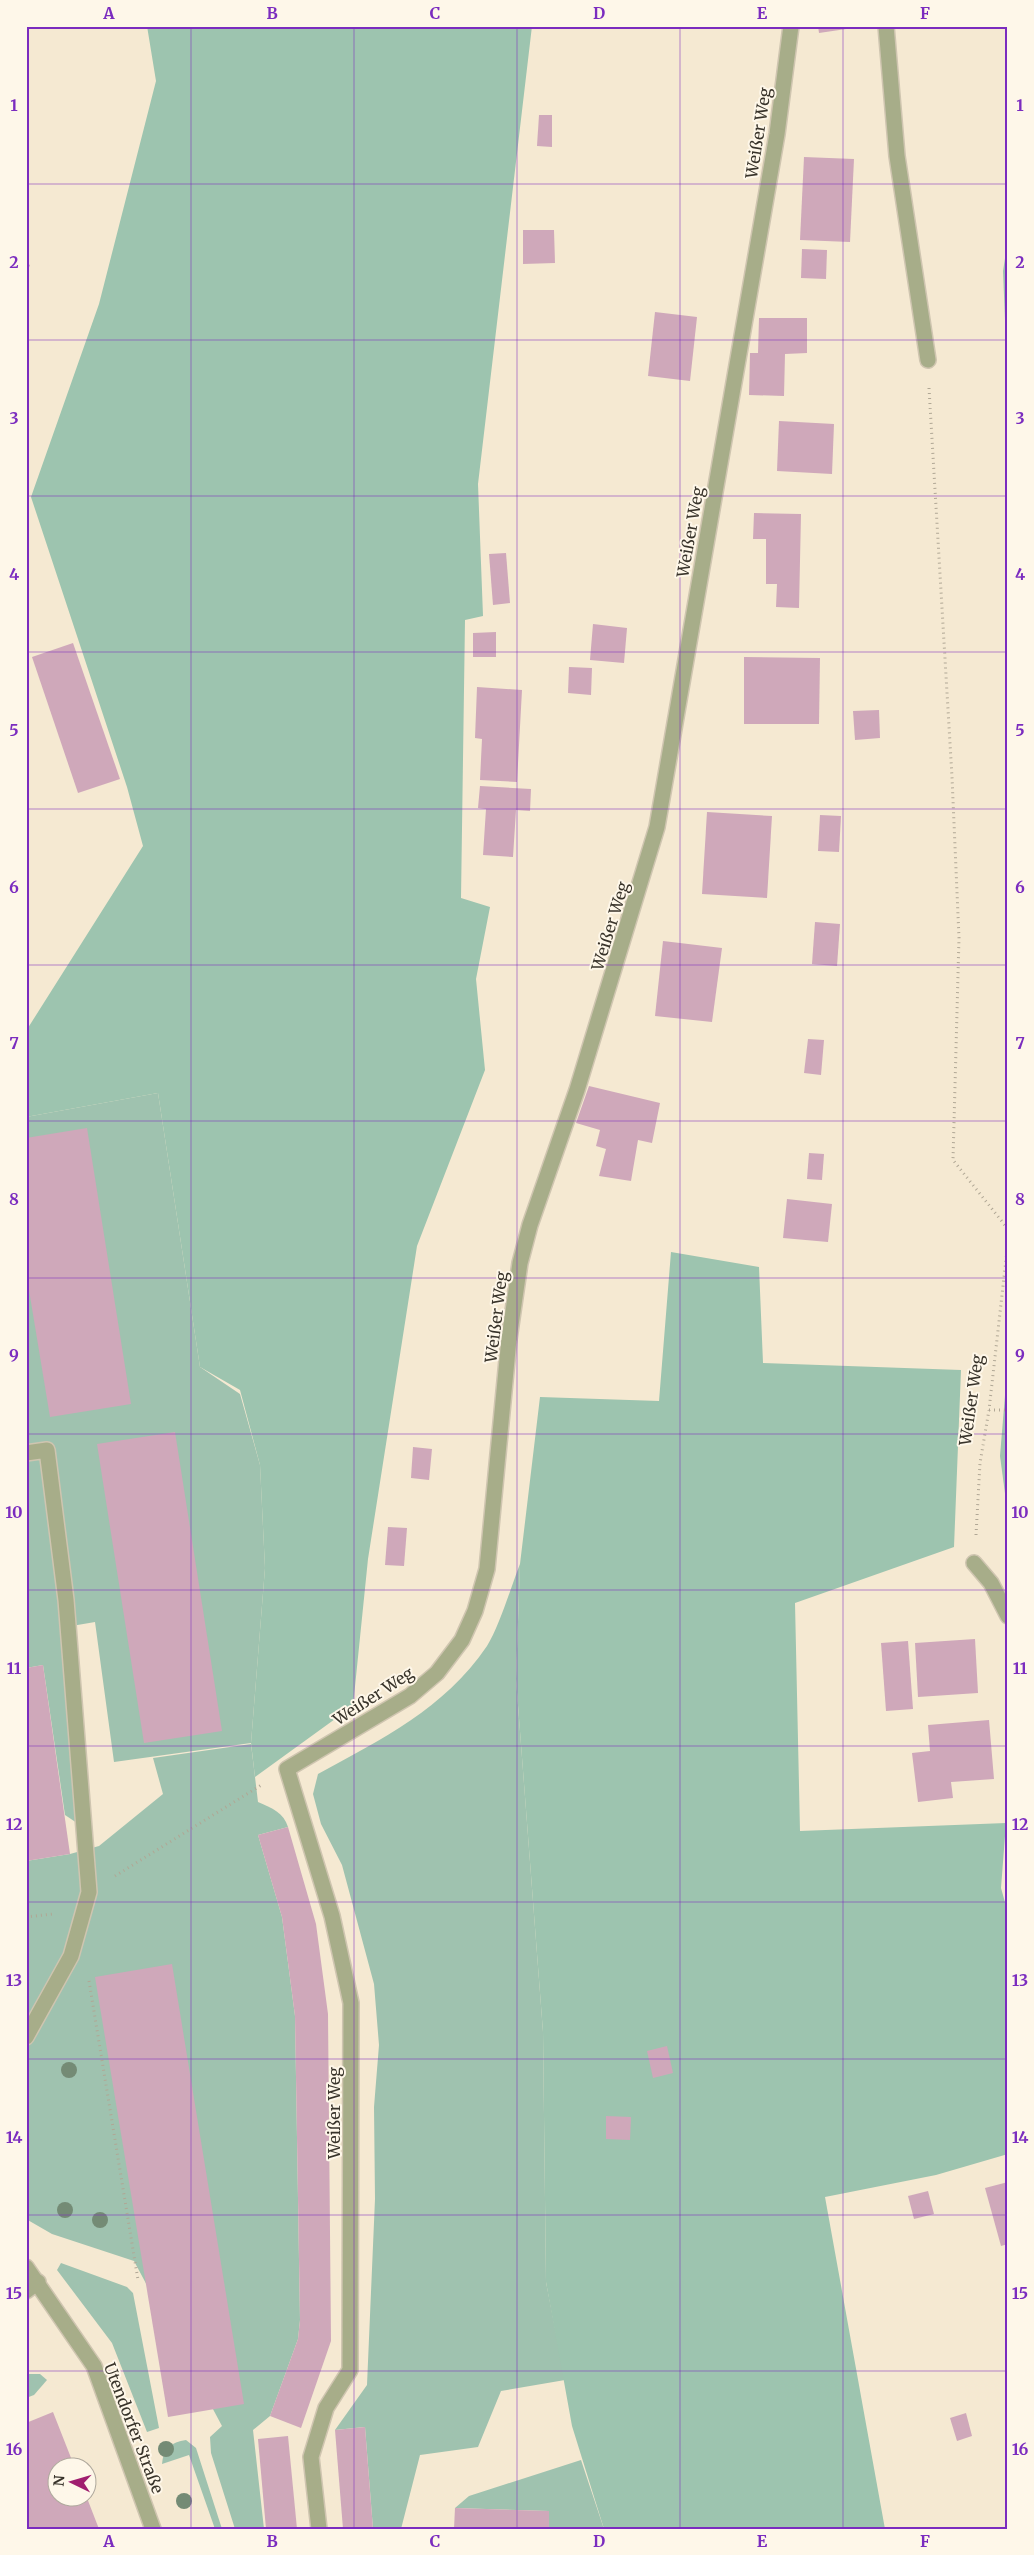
<svg xmlns="http://www.w3.org/2000/svg" width="1034" height="2555" viewBox="0 0 1034 2555" font-family="Merriweather,serif">
  <style>
    .green { fill: #9fc2af }
    .forest { fill: #9dc4af }
    .building { fill: #cfa8ba }
    .lines { fill: none; stroke-linecap: round; stroke-linejoin: round }
    .lane-casing { stroke: #cfc5b0; stroke-width: 18 }
    .street-casing { stroke: #cfc5b0; stroke-width: 18 }
    .path { stroke: #b0a795; stroke-width: 3; stroke-dasharray: 1 4; stroke-linecap: butt }
    .lane { stroke: #a7ad89; stroke-width: 15 }
    .street { stroke: #a7ad89; stroke-width: 15 }
    .tree { fill: #748b75 }
    .grid { fill: none; stroke: #7b2cbf; stroke-width: 1; stroke-opacity: 0.55 }
    .labels { text-anchor: middle; dominant-baseline: central; stroke-width: 4; stroke-linejoin: round; paint-order: stroke }
    .street-label { font-size: 16px; fill: #38332a; stroke: #fef7e9 }
    .neatline { fill: none; stroke: #7b2cbf; stroke-width: 2 }
    .grid-label { font-size: 16px; text-anchor: middle; font-weight: bold; fill: #7b2cbf }
  </style>
  <rect width="100%" height="100%" fill="#f5e9d2"/>
  <g class="green">
    <polygon points="1008,239 1008,393 1003,271"/>
    <polygon points="158,1093 200,1367 240,1394 260,1465 265,1568 251,1743 114,1762 95,1622 60,1628 89,1815 77,1823 65,1815 43,1665 26,1668 26,1117"/>
    <polygon points="1008,1359 1008,1516 1000,1456"/>
    <path d="M 520,1564 L 516,1679 L 543,2032 L 546,2282 L 565,2380 L 501,2391 L 478,2447 L 420,2455 L 401,2529 L 373,2529 L 365,2427 L 335,2430 L 367,2385 L 375,2199 L 374,2107 L 379,2045 L 374,1984 L 342,1865 L 321,1824 L 313,1794 L 318,1774 C 382,1739 444,1709 487,1646 C 499,1627 511,1587 520,1564 Z"/>
    <path d="M 251,1744 L 258,1802 C 272,1808 284,1813 288,1827 L 258,1835 L 282,1917 L 295,2016 L 300,2320 L 298,2339 L 270,2416 L 253,2430 L 264,2529 L 235,2529 L 211,2453 L 210,2437 L 222,2426 L 134,2261 L 52,2234 L 26,2219 L 26,1861 L 70,1854 L 99,1846 L 163,1794 L 153,1758 Z"/>
    <polygon points="61,2263 127,2287 133,2293 159,2428 147,2432 112,2343 57,2270"/>
    <polygon points="26,2374 40,2374 47,2380 34,2395 26,2398"/>
    <path d="M 186,2440 L 196,2448 L 222,2529 L 215,2529 L 189,2455 L 162,2464 C 163,2449 171,2442 186,2440 Z"/>
    <polygon points="581,2460 604,2529 549,2529 549,2511 455,2508 469,2496"/>
  </g>
  <g class="forest">
    <polygon points="147,26 532,26 478,484 483,616 465,620 461,898 490,907 476,979 485,1070 417,1246 368,1559 353,1706 255,1777 251,1743 265,1568 260,1465 240,1390 200,1367 158,1093 26,1117 26,1031 143,846 127,787 31,497 99,304 156,81"/>
    <polygon points="671,1252 759,1267 763,1363 961,1370 954,1547 795,1603 800,1831 1006,1823 1001,1888 1008,1913 1008,2154 936,2175 825,2197 885,2529 604,2529 572,2426 546,2282 543,2032 516,1679 520,1564 540,1397 659,1401"/>
  </g>
  <g class="building">
    <polygon points="818,26 853,26 853,28 819,33"/>
    <polygon points="539,115 552,115 552,147 537,146"/>
    <polygon points="804,157 854,159 850,242 800,240"/>
    <polygon points="523,230 554,230 555,263 523,264"/>
    <polygon points="802,249 827,250 826,279 801,278"/>
    <polygon points="26,263 30,265 26,275"/>
    <polygon points="655,312 697,317 690,381 648,376"/>
    <polygon points="759,318 807,318 807,353 785,354 784,396 749,395 750,353 758,353"/>
    <polygon points="779,421 834,424 832,474 777,471"/>
    <polygon points="754,513 801,514 799,608 776,607 777,584 766,584 766,539 753,539"/>
    <polygon points="506,553 510,603 493,605 489,554"/>
    <polygon points="593,624 627,628 624,663 590,660"/>
    <polygon points="496,632 496,657 473,657 473,633"/>
    <polygon points="73,643 120,779 78,793 32,657"/>
    <polygon points="744,657 820,658 819,724 744,724"/>
    <polygon points="569,667 592,668 591,695 568,693"/>
    <polygon points="477,687 522,690 517,782 480,780 482,739 475,738"/>
    <polygon points="879,710 880,738 855,740 853,711"/>
    <polygon points="480,786 531,789 530,811 516,810 513,857 483,855 486,809 478,808"/>
    <polygon points="707,812 772,816 767,898 702,894"/>
    <polygon points="820,815 841,816 839,852 818,851"/>
    <polygon points="815,922 840,924 837,966 812,964"/>
    <polygon points="663,941 722,948 712,1022 655,1016"/>
    <polygon points="808,1039 824,1040 821,1075 804,1073"/>
    <polygon points="589,1086 660,1103 652,1143 638,1140 631,1181 599,1176 606,1149 596,1146 600,1130 576,1123"/>
    <polygon points="87,1128 131,1404 50,1417 26,1272 26,1138"/>
    <polygon points="809,1153 824,1154 822,1180 807,1179"/>
    <polygon points="787,1199 832,1204 828,1242 783,1238"/>
    <polygon points="175,1432 222,1731 144,1743 97,1444"/>
    <polygon points="413,1447 432,1449 429,1480 411,1478"/>
    <polygon points="388,1527 407,1528 404,1566 385,1565"/>
    <polygon points="975,1639 978,1693 918,1697 915,1643"/>
    <polygon points="908,1641 913,1709 886,1711 881,1643"/>
    <polygon points="43,1665 70,1854 26,1861 26,1668"/>
    <polygon points="989,1720 994,1779 951,1782 953,1798 918,1802 912,1753 930,1751 928,1725"/>
    <polygon points="288,1827 316,1924 328,2014 331,2341 301,2428 270,2416 298,2339 300,2320 295,2016 282,1917 258,1835"/>
    <polygon points="172,1964 244,2404 168,2417 95,1977"/>
    <polygon points="667,2046 673,2073 653,2078 647,2051"/>
    <polygon points="606,2116 631,2117 630,2140 606,2139"/>
    <polygon points="1008,2182 1008,2244 1001,2246 985,2188"/>
    <polygon points="928,2191 934,2214 914,2219 908,2196"/>
    <polygon points="53,2412 75,2468 58,2468 58,2498 87,2498 99,2529 26,2529 26,2423"/>
    <polygon points="966,2413 972,2436 957,2441 950,2418"/>
    <polygon points="365,2427 373,2529 343,2529 335,2430"/>
    <polygon points="288,2436 297,2529 266,2529 258,2439"/>
    <polygon points="455,2508 549,2511 549,2529 454,2529"/>
  </g>
  <g class="lines">
    <g class="lane-casing">
      <g id="lane">
        <polyline points="886,26 897,156 928,360"/>
        <polyline points="26,1453 47,1450 66,1600 89,1892 71,1956 26,2037"/>
        <polyline points="319,2529 311,2457 326,2408 350,2370 351,2003 332,1916 287,1769 410,1696 437,1673 462,1640 475,1611 487,1569 509,1339"/>
      </g>
    </g>
    <g class="street-casing">
      <g id="street">
        <polyline points="509,1339 520,1263 530,1225 577,1090 657,827 777,134 791,26"/>
        <polyline points="974,1563 991,1583 1008,1616"/>
        <polyline points="26,2267 94,2366 153,2529"/>
        <polyline points="26,2291 38,2282"/>
      </g>
    </g>
    <g class="path">
      <polyline points="929,388 952,777 959,938 953,1160 1008,1229"/>
      <polyline points="989,1410 1008,1410"/>
      <polyline points="976,1535 980,1463 989,1410 1008,1242"/>
      <polyline points="115,1876 263,1784"/>
      <polyline points="26,1917 53,1914"/>
      <polyline points="89,1981 138,2280"/>
    </g>
    <use href="#lane" class="lane"/>
    <use href="#street" class="street"/>
  </g>
  <g class="tree">
    <circle cx="69" cy="2070" r="8"/>
    <circle cx="65" cy="2210" r="8"/>
    <circle cx="100" cy="2220" r="8"/>
    <circle cx="166" cy="2449" r="8"/>
    <circle cx="184" cy="2501" r="8"/>
  </g>
  <path class="grid" d="M 191,26 L 191,2529M 354,26 L 354,2529M 517,26 L 517,2529M 680,26 L 680,2529M 843,26 L 843,2529M 26,184 L 1008,184M 26,340 L 1008,340M 26,496 L 1008,496M 26,652 L 1008,652M 26,809 L 1008,809M 26,965 L 1008,965M 26,1121 L 1008,1121M 26,1278 L 1008,1278M 26,1434 L 1008,1434M 26,1590 L 1008,1590M 26,1746 L 1008,1746M 26,1902 L 1008,1902M 26,2059 L 1008,2059M 26,2215 L 1008,2215M 26,2371 L 1008,2371"/>
  <g class="labels">
    <g class="street-label">
      <text transform="translate(758 133) rotate(-81)">Weißer Weg</text>
      <text transform="translate(690 532) rotate(-80)">Weißer Weg</text>
      <text transform="translate(610 926) rotate(-73)">Weißer Weg</text>
      <text transform="translate(496 1317) rotate(-83)">Weißer Weg</text>
      <text transform="translate(971 1400) rotate(-82)">Weißer Weg</text>
      <text transform="translate(373 1696) rotate(-33)">Weißer Weg</text>
      <text transform="translate(334 2113) rotate(-90)">Weißer Weg</text>
      <text transform="translate(134 2428) rotate(69)">Utendorfer Straße</text>
    </g>
  </g>
  <rect width="1034" height="2555" fill="none" stroke="#fef7e9" stroke-width="55"/>
  <g transform="translate(72 2482) rotate(275)"><circle r="24" fill="#fef7e9" stroke="#afa99d"/>
  <path d="M0-4L9 19L0 12L-9 19Z" fill="#a01e6f"/>
  <text y="-8" font-size="14" font-weight="bold" text-anchor="middle" fill="#38332a">N</text>
  </g>
  <rect x="28" y="28" width="978" height="2500" class="neatline"/>
  <g class="grid-label">
    <text x="109" y="19">A</text>
    <text x="272" y="19">B</text>
    <text x="435" y="19">C</text>
    <text x="599" y="19">D</text>
    <text x="762" y="19">E</text>
    <text x="925" y="19">F</text>
    <text x="14" y="111">1</text>
    <text x="1020" y="111">1</text>
    <text x="14" y="268">2</text>
    <text x="1020" y="268">2</text>
    <text x="14" y="424">3</text>
    <text x="1020" y="424">3</text>
    <text x="14" y="580">4</text>
    <text x="1020" y="580">4</text>
    <text x="14" y="736">5</text>
    <text x="1020" y="736">5</text>
    <text x="14" y="893">6</text>
    <text x="1020" y="893">6</text>
    <text x="14" y="1049">7</text>
    <text x="1020" y="1049">7</text>
    <text x="14" y="1205">8</text>
    <text x="1020" y="1205">8</text>
    <text x="14" y="1361">9</text>
    <text x="1020" y="1361">9</text>
    <text x="14" y="1518">10</text>
    <text x="1020" y="1518">10</text>
    <text x="14" y="1674">11</text>
    <text x="1020" y="1674">11</text>
    <text x="14" y="1830">12</text>
    <text x="1020" y="1830">12</text>
    <text x="14" y="1986">13</text>
    <text x="1020" y="1986">13</text>
    <text x="14" y="2143">14</text>
    <text x="1020" y="2143">14</text>
    <text x="14" y="2299">15</text>
    <text x="1020" y="2299">15</text>
    <text x="14" y="2455">16</text>
    <text x="1020" y="2455">16</text>
    <text x="109" y="2547">A</text>
    <text x="272" y="2547">B</text>
    <text x="435" y="2547">C</text>
    <text x="599" y="2547">D</text>
    <text x="762" y="2547">E</text>
    <text x="925" y="2547">F</text>
  </g>
</svg>
